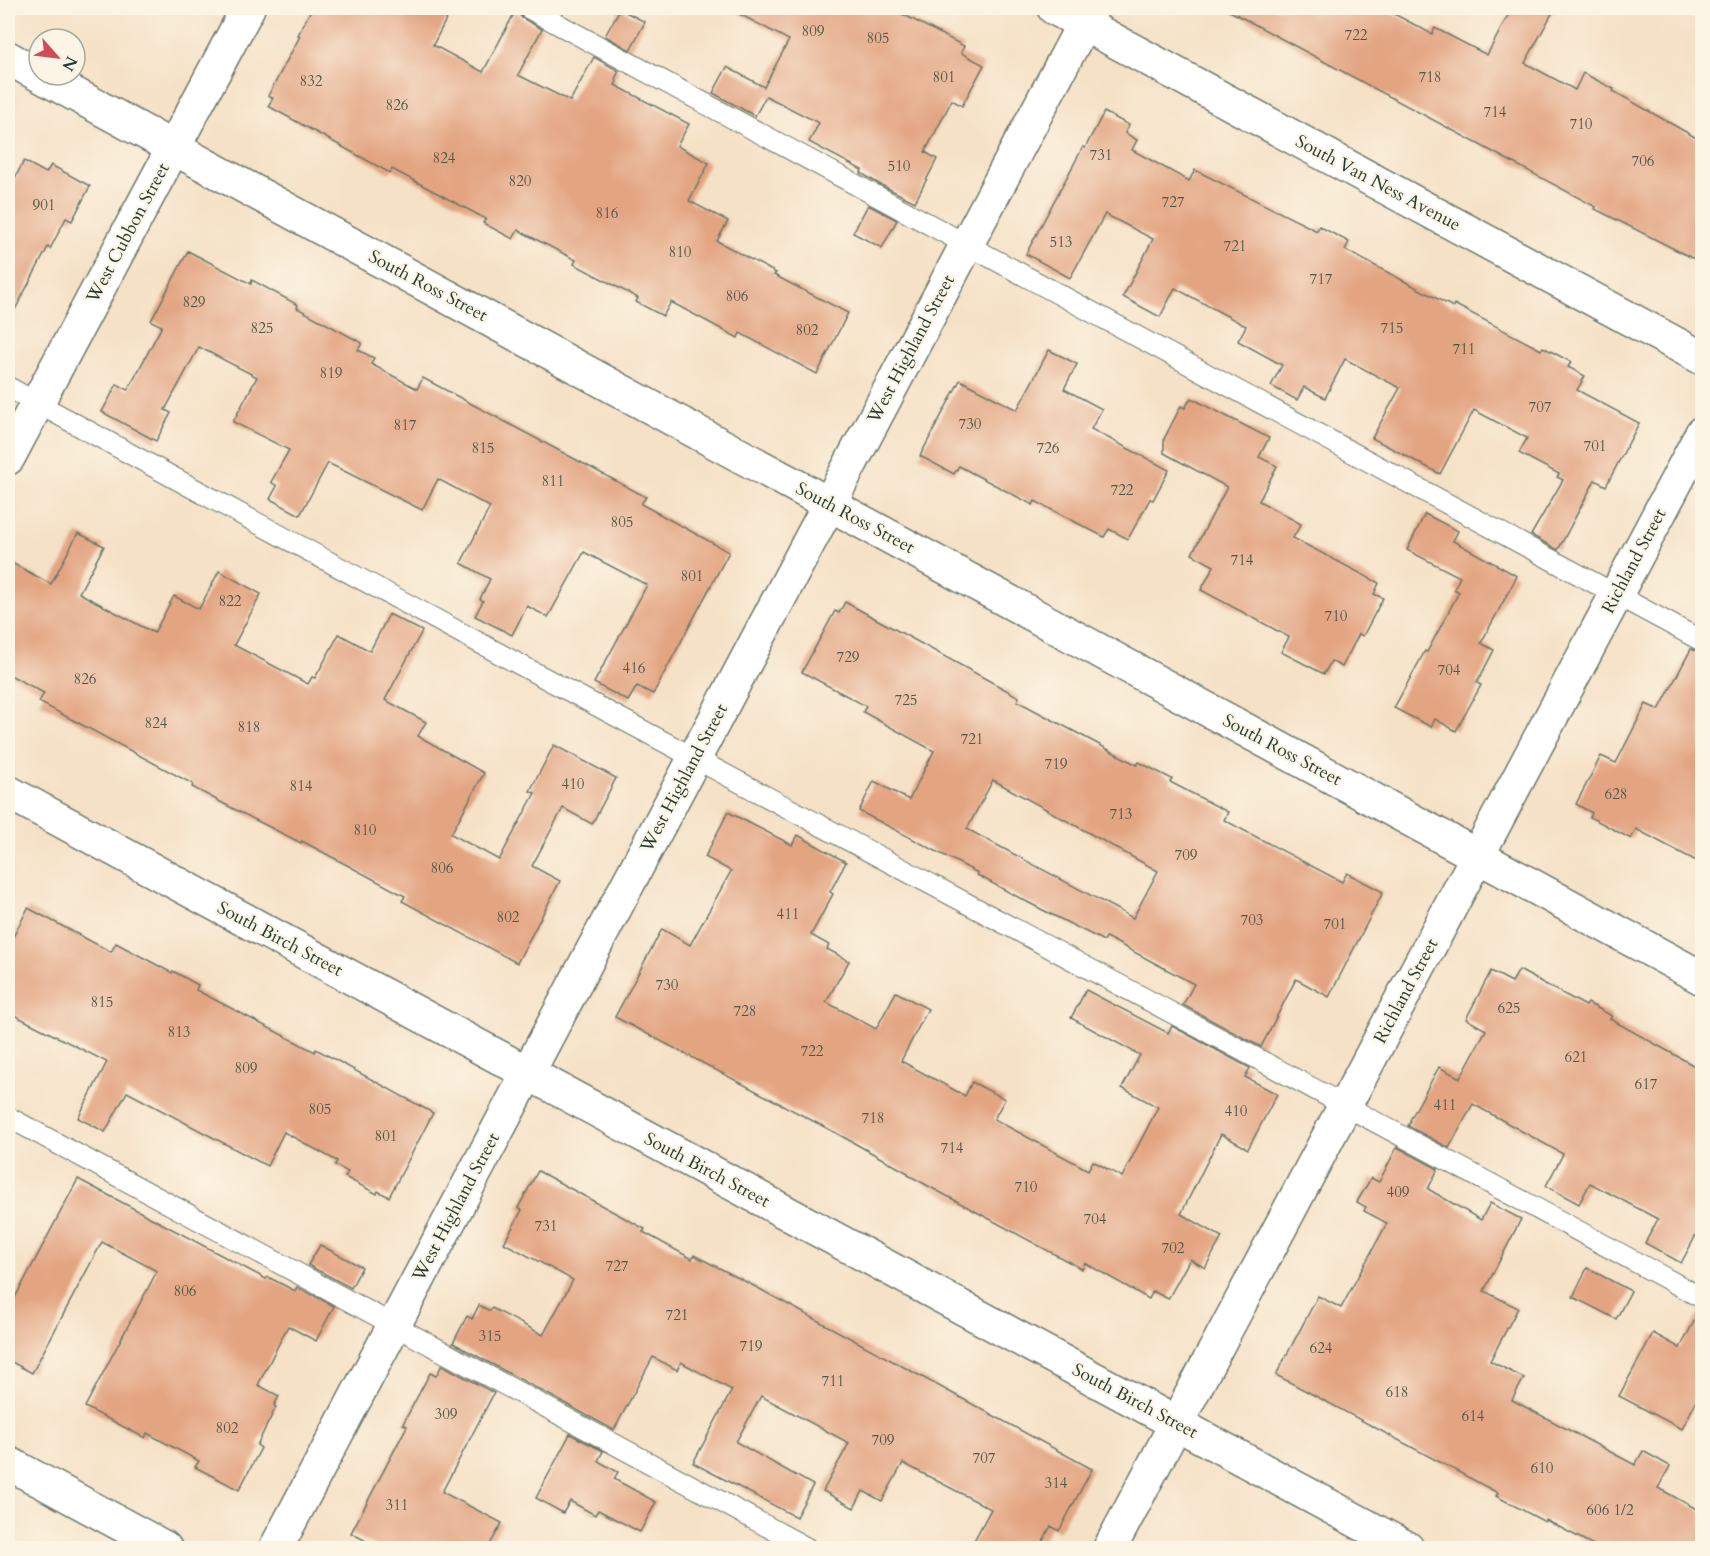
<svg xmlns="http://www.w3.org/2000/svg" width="1710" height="1556" viewBox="0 0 1710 1556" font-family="Cardo,serif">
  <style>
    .building { fill: #e3a482; fill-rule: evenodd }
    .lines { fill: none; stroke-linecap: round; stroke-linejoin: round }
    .service-casing { stroke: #6a7667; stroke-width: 22 }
    .minor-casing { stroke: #6a7667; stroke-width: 36 }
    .tertiary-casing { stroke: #6a7667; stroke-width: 36 }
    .service { stroke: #fff; stroke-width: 20 }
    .minor { stroke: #fff; stroke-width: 33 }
    .tertiary { stroke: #fff; stroke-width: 33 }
    .labels { text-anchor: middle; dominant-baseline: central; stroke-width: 4.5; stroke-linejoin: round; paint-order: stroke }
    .number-label { font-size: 15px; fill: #505748 }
    .street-label { font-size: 18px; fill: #1f3d34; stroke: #fcf5e5 }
  </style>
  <rect width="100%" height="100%" fill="#fcf5e5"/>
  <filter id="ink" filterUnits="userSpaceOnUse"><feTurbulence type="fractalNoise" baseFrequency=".0167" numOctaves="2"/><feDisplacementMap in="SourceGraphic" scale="12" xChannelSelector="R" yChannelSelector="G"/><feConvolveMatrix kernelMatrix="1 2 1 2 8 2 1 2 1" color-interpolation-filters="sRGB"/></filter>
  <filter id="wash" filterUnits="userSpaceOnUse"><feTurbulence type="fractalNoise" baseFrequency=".008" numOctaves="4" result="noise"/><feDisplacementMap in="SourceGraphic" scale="24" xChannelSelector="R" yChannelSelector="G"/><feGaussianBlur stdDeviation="1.35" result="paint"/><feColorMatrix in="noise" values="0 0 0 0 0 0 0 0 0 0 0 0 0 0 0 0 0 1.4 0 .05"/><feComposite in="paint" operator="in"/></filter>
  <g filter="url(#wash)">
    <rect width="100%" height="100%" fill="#f5e1c6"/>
    <g id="blocks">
      <g class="building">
        <polygon points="312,8 452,8 433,45 483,72 516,10 522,18 542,29 518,75 570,101 594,57 619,71 615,79 617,81 615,85 689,124 677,146 709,163 689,201 728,221 717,241 776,273 774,275 848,313 817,374 740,333 738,338 671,302 663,316 636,302 638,298 574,264 576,260 518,230 513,239 483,223 486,219 392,169 390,173 268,106 273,98 268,96 300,36 298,35"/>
        <polygon points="728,8 891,8 964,46 961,53 984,65 962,106 952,100 925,152 937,159 915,202 879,184 861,173 862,170 809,142 819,123 766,96 755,116 713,93 727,67 764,87 789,40"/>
        <polygon points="1224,8 1383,8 1432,34 1435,28 1487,55 1512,8 1555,8 1525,63 1575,90 1583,73 1614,89 1613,91 1702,141 1702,263 1595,209 1596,207"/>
        <polygon points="620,9 645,22 630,50 605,36"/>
        <polygon points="1104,112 1129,125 1125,133 1137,140 1132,150 1189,181 1195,170 1317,231 1319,226 1349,242 1345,250 1453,307 1454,304 1541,350 1543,347 1571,362 1568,367 1585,376 1577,390 1639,423 1606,486 1595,480 1558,550 1531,535 1563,480 1557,477 1559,474 1519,453 1527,438 1474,410 1440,474 1372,438 1400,388 1345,359 1325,398 1304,387 1297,400 1271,386 1282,365 1238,341 1246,326 1175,288 1160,317 1123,297 1153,239 1105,214 1070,278 1026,254 1083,147 1085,148"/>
        <polygon points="24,161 46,173 51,165 90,186 72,221 66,218 50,249 48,247 8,323 8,191"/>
        <polygon points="868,205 897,220 882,248 853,233"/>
        <polygon points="188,251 251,284 252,280 298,305 297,308 362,343 358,350 374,358 371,364 417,389 423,378 646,497 641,504 729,552 653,694 637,686 628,701 594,683 647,585 584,552 548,617 527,606 512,635 475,616 483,601 480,599 490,579 461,563 490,507 438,479 422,510 328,463 300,515 270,499 277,486 271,482 289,450 233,422 257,377 199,347 165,410 171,413 156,441 102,412 117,384 128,390 162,326 151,321"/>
        <polygon points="1049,350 1077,364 1064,389 1102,409 1091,429 1169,470 1153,500 1150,499 1128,539 1109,529 1104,537 1035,501 1033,505 959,466 954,474 920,456 960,380 1017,410"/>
        <polygon points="1191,398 1269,438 1259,457 1277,466 1259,501 1301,524 1293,538 1379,583 1374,594 1383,598 1363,636 1359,634 1342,667 1331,661 1324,674 1281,652 1289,637 1201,590 1214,566 1192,554 1227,487 1164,453 1164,439 1181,406 1185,408"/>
        <polygon points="1425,514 1458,531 1453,541 1517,576 1481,643 1494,650 1477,683 1481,685 1456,731 1435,719 1431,727 1394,708 1425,651 1427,652 1459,592 1454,589 1460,577 1407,550"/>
        <polygon points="78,533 104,546 79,593 154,633 174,596 199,609 219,571 261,594 234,645 308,684 312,677 315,678 339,634 370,651 389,614 422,631 385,700 426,722 418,736 484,773 451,834 499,860 535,793 530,791 554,745 616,778 592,824 563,808 532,866 560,881 517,963 402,901 405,896 302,841 301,843 230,807 192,787 193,784 39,702 44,693 8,674 8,561 51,584"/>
        <path d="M 845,602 L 1019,697 L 1017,701 L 1137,765 L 1139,762 L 1172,779 L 1170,782 L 1228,812 L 1224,820 L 1342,882 L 1347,873 L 1383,892 L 1329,997 L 1296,979 L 1261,1047 L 1183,1005 L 1194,984 L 1106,937 L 1104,941 L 1029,903 L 977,875 L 978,873 L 859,811 L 874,781 L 909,800 L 934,751 L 863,712 L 866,706 L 802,672 L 835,611 L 839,613 ZM 993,780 L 1158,871 L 1133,918 L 967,829 Z"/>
        <polygon points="1691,649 1702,653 1702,864 1636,829 1631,839 1590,817 1592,813 1576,804 1601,756 1616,763 1646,704 1659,710"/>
        <polygon points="728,812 792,845 798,835 846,862 830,892 833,894 811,935 829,945 827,949 849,961 826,1002 876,1029 896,992 928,1009 901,1061 965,1096 972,1082 1005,1099 994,1119 1088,1170 1093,1161 1122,1177 1158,1107 1122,1088 1140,1055 1071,1018 1086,990 1168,1033 1172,1026 1250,1068 1245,1077 1277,1094 1248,1149 1221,1134 1181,1214 1222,1237 1205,1268 1190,1259 1168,1299 1153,1291 1149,1299 1085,1263 1082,1269 908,1175 908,1173 836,1133 615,1017 662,929 690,945 731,871 705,857"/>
        <polygon points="28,908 111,952 116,943 172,973 173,971 198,985 196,990 315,1052 316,1049 433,1113 389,1197 378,1191 377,1194 345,1177 348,1172 335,1165 337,1161 284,1132 267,1166 127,1092 105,1132 78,1118 107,1062 8,1012 8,947"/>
        <polygon points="1519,970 1586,1006 1588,1003 1612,1016 1610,1019 1702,1070 1702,1224 1681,1263 1645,1243 1658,1219 1590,1183 1579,1204 1546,1186 1563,1154 1473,1104 1449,1148 1408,1126 1411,1121 1410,1120 1439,1067 1460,1078 1486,1030 1466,1019 1491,971 1512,982"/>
        <polygon points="1397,1147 1438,1169 1428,1189 1481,1220 1490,1203 1521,1219 1484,1291 1518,1308 1490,1361 1524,1378 1512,1400 1635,1465 1643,1451 1670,1466 1658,1488 1702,1512 1702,1548 1599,1548 1546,1520 1545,1522 1496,1496 1498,1493 1276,1375 1318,1296 1341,1308 1387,1223 1364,1211 1366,1207 1357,1202 1371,1178 1379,1182"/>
        <polygon points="538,1171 645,1229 643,1232 692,1259 694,1255 754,1286 1092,1469 1059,1531 1051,1526 1039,1548 970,1548 991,1509 903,1463 882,1501 863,1491 854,1508 823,1491 849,1443 761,1396 736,1442 813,1485 796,1517 693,1463 732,1390 681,1362 677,1370 653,1357 614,1430 453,1343 467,1316 472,1319 479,1305 490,1311 492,1308 543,1335 573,1280 504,1243 522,1210 518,1208"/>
        <polygon points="78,1179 266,1279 268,1277 295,1291 297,1287 334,1306 316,1341 288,1326 258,1385 279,1396 274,1406 276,1407 257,1445 261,1448 239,1490 195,1467 199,1461 147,1433 145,1438 85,1407 157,1271 102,1242 32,1373 8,1360 8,1311"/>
        <polygon points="320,1245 362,1267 351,1288 308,1265"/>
        <polygon points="1587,1268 1631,1291 1616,1319 1573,1297"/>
        <polygon points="1700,1310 1702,1310 1702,1390 1682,1429 1619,1396 1653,1333 1680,1348"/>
        <polygon points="442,1365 494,1393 442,1492 502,1523 488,1548 379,1548 351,1533 407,1426 403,1424 430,1373 436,1376"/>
        <polygon points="570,1434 603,1451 598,1461 618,1472 614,1479 656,1502 640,1532 598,1510 595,1515 570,1501 563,1513 536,1498"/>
      </g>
    </g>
  </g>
  <g filter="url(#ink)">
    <use href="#blocks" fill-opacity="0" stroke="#6a7667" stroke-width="1.5"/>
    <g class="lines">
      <g class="service-casing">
        <g id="service">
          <polyline points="528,8 1702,641"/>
          <path d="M 8,387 C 570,696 1139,992 1702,1298"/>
          <polyline points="8,1117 807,1548"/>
        </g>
      </g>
      <g class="minor-casing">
        <g id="minor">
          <polyline points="1054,8 1702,358"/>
          <polyline points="8,58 1702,978"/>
          <polyline points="8,458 248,8"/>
          <polyline points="8,792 1407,1548"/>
          <polyline points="276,1548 1092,8"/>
          <polyline points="1110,1548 1702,433"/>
        </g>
      </g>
      <g class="tertiary-casing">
        <polyline id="tertiary" points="8,1463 165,1548"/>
      </g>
      <use href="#service" class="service"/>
      <use href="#minor" class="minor"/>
      <use href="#tertiary" class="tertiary"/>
    </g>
  </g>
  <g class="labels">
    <g class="number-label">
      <text x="813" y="31">809</text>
      <text x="1356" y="35">722</text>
      <text x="878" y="38">805</text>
      <text x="944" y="77">801</text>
      <text x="1430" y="77">718</text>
      <text x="311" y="81">832</text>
      <text x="397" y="105">826</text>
      <text x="1495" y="112">714</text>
      <text x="1581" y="124">710</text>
      <text x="1101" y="155">731</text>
      <text x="444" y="158">824</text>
      <text x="1643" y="161">706</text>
      <text x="899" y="166">510</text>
      <text x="520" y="181">820</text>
      <text x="1173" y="202">727</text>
      <text x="44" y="205">901</text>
      <text x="607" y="213">816</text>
      <text x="1061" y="242">513</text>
      <text x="1235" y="246">721</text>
      <text x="680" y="252">810</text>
      <text x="1321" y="279">717</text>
      <text x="737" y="296">806</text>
      <text x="194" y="302">829</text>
      <text x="262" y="328">825</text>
      <text x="1392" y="328">715</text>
      <text x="807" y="330">802</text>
      <text x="1464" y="349">711</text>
      <text x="331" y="373">819</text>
      <text x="1540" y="407">707</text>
      <text x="970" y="424">730</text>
      <text x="405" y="425">817</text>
      <text x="1595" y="446">701</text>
      <text x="483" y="448">815</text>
      <text x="1048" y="448">726</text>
      <text x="553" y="481">811</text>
      <text x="1122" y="490">722</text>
      <text x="622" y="522">805</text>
      <text x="1242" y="560">714</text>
      <text x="692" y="576">801</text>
      <text x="230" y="601">822</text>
      <text x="1336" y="616">710</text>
      <text x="848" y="657">729</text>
      <text x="634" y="668">416</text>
      <text x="1449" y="670">704</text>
      <text x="85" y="679">826</text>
      <text x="906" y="700">725</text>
      <text x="156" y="723">824</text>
      <text x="249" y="727">818</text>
      <text x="972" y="739">721</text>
      <text x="1056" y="764">719</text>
      <text x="573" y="784">410</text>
      <text x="301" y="786">814</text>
      <text x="1616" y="794">628</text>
      <text x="1121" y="814">713</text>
      <text x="365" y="830">810</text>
      <text x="1186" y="855">709</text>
      <text x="442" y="868">806</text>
      <text x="788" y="914">411</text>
      <text x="508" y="917">802</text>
      <text x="1252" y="920">703</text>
      <text x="1335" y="924">701</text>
      <text x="667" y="985">730</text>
      <text x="102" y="1002">815</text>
      <text x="1509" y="1008">625</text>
      <text x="745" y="1011">728</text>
      <text x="179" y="1032">813</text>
      <text x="812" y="1051">722</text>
      <text x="1576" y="1057">621</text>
      <text x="246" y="1068">809</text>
      <text x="1646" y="1084">617</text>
      <text x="1445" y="1105">411</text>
      <text x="320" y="1109">805</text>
      <text x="1236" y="1111">410</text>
      <text x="873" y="1118">718</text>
      <text x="386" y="1136">801</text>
      <text x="952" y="1148">714</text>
      <text x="1026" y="1187">710</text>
      <text x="1398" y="1192">409</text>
      <text x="1095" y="1219">704</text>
      <text x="546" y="1226">731</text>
      <text x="1173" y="1248">702</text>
      <text x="617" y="1266">727</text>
      <text x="185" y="1291">806</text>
      <text x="677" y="1315">721</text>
      <text x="490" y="1336">315</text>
      <text x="751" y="1346">719</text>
      <text x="1321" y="1348">624</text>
      <text x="833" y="1381">711</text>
      <text x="1397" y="1392">618</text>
      <text x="446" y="1414">309</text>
      <text x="1473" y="1416">614</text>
      <text x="227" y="1428">802</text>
      <text x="883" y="1440">709</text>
      <text x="984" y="1458">707</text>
      <text x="1542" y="1468">610</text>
      <text x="1056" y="1483">314</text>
      <text x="397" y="1505">311</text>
      <text x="1610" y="1510">606 1/2</text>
    </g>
    <g class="street-label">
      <text transform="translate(1378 183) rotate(28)">South Van Ness Avenue</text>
      <text transform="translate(128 233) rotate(-62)">West Cubbon Street</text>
      <text transform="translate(428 286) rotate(28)">South Ross Street</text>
      <text transform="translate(911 349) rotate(-62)">West Highland Street</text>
      <text transform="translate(855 518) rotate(28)">South Ross Street</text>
      <text transform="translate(1634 561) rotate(-62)">Richland Street</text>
      <text transform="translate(1282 750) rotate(28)">South Ross Street</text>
      <text transform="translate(684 778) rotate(-62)">West Highland Street</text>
      <text transform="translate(280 939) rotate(28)">South Birch Street</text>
      <text transform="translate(1406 991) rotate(-62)">Richland Street</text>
      <text transform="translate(707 1170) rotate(28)">South Birch Street</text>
      <text transform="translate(456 1207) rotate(-62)">West Highland Street</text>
      <text transform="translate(1135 1401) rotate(28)">South Birch Street</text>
    </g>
  </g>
  <rect width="1710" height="1556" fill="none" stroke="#fcf5e5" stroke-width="30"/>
  <g transform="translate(57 57) rotate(118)"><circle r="28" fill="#fcf5e5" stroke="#a4ab9e" stroke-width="1.5"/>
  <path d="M0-4.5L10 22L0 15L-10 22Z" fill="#d1495b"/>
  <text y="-9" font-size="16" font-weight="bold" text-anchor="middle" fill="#1f3d34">N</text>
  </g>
</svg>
